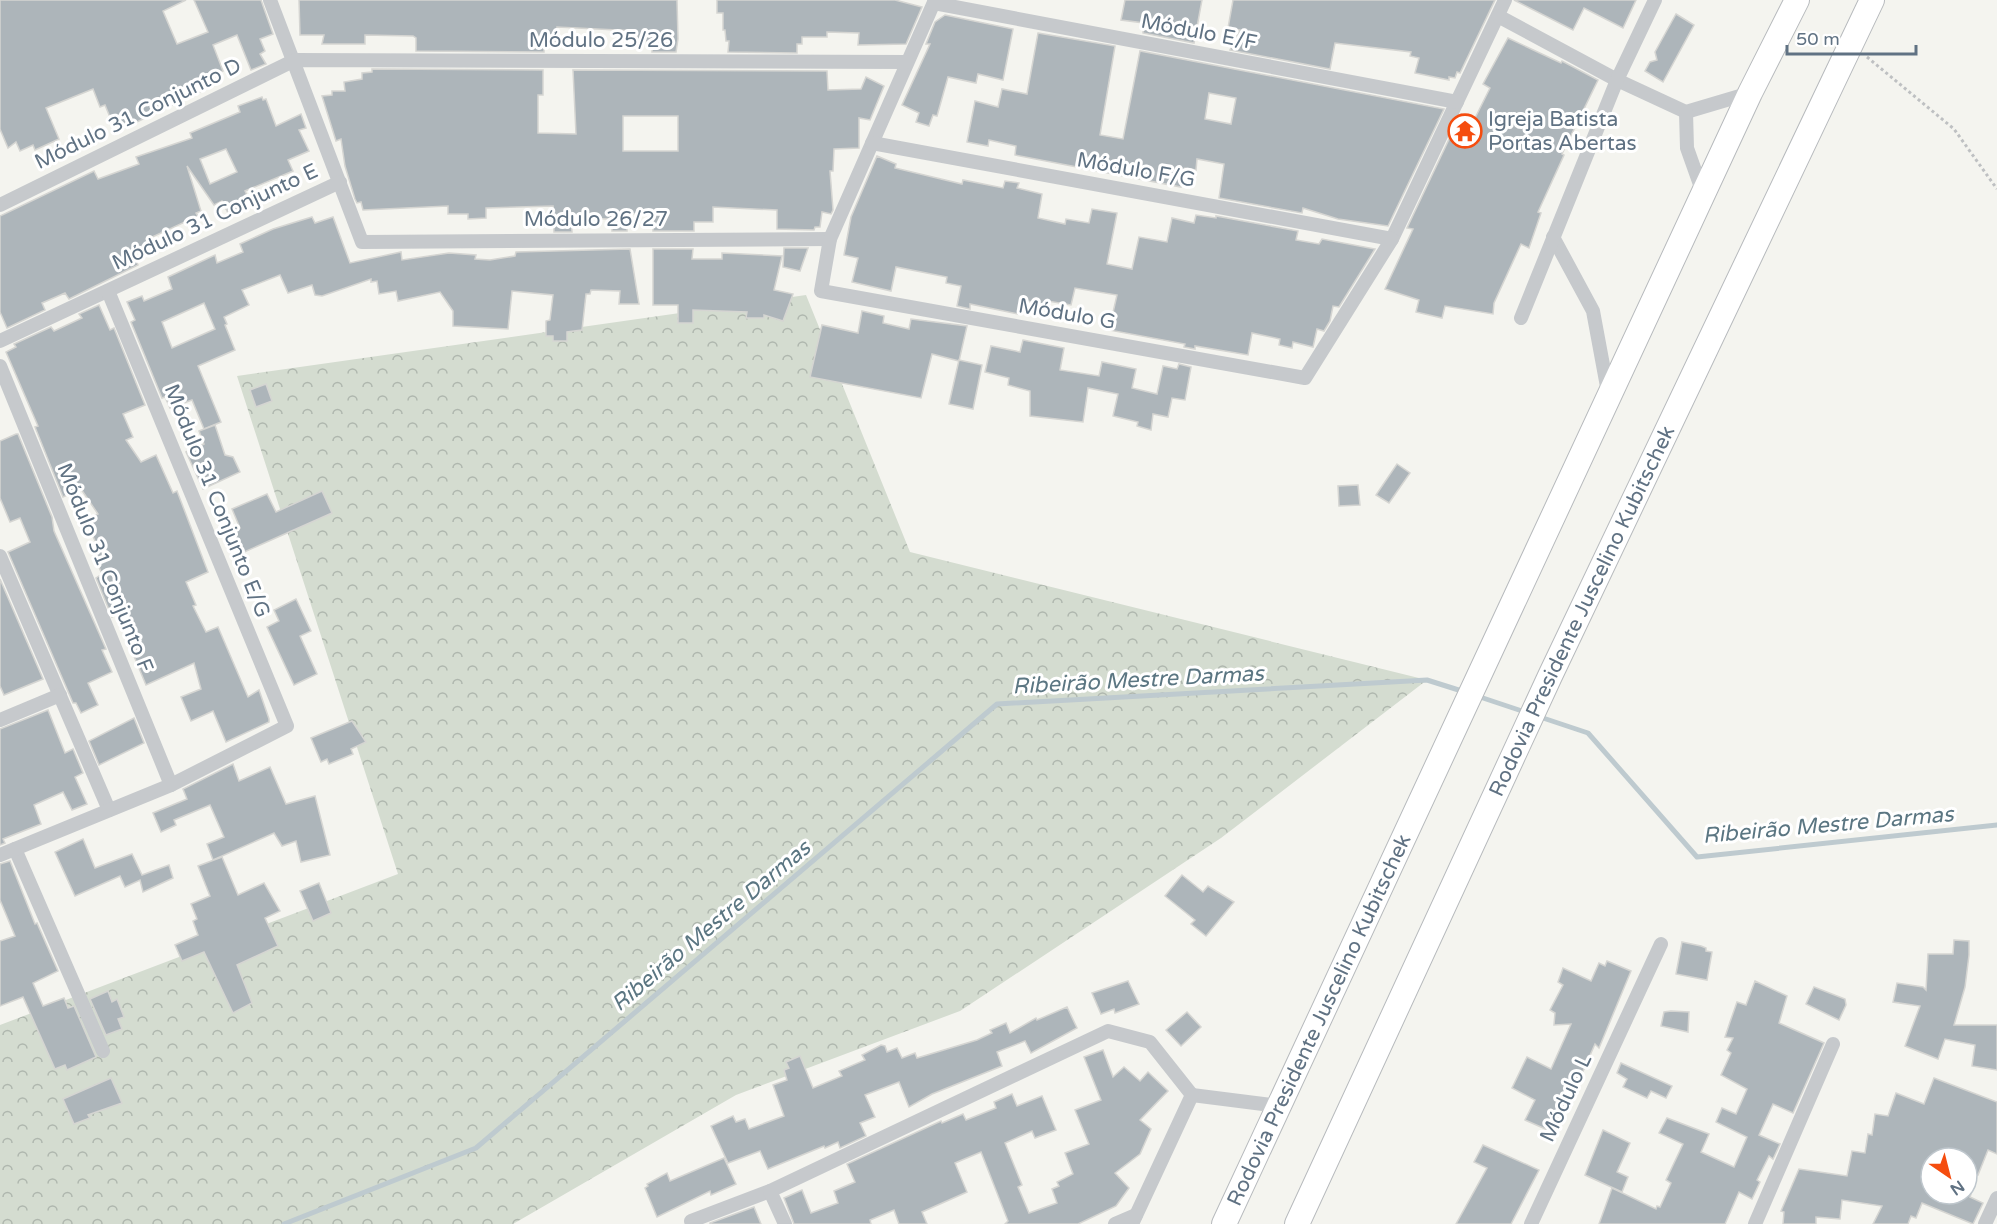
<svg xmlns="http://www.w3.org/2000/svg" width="1997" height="1224" viewBox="0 0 1997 1224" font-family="'Varela Round',sans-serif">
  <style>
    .forest { fill: url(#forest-crowns) }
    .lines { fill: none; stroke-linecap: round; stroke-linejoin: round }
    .stream { stroke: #becacf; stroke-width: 5 }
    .building { fill: #adb5ba; stroke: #d5d5d2; stroke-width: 1.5; fill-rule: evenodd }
    .highway-casing { stroke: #b7babd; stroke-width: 26 }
    .path { stroke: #bec0c2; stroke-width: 3; stroke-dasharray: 3 3; stroke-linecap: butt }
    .street { stroke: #c6c9cc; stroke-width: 14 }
    .highway { stroke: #fff; stroke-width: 24 }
    .labels { text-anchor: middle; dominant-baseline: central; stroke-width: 6; stroke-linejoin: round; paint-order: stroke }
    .street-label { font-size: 21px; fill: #607283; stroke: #fff }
    .poi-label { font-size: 21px; fill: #607283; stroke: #fff; text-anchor: start }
    .water-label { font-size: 22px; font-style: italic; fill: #5b7682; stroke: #fff }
  </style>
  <defs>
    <pattern id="forest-crowns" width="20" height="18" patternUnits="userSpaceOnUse" patternTransform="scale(1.5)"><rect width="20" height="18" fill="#d4dcd0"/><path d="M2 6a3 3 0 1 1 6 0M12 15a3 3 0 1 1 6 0" fill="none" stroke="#afb7ae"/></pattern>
  </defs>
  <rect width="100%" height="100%" fill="#f4f4ef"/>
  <polygon class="forest" points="806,295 910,552 1427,680 1221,838 960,1011 736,1095 513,1224 0,1224 0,1025 398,874 237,376"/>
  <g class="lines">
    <g class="stream">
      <polyline points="1477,696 1525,712"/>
      <polyline points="1537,716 1588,733 1697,857 1997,825"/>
      <polyline points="284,1224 476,1148 997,704 1427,680 1465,692"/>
    </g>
  </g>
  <g class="building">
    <polygon points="0,0 186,0 163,11 177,44 208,32 194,0 261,0 273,34 260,39 265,51 260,54 266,64 251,70 237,35 213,45 223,71 200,80 204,90 116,132 105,105 100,107 93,89 46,108 59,139 35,150 33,145 20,151 16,142 8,148 0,129"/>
    <polygon points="299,0 677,0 678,39 676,52 652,52 653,43 637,40 637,31 557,27 557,45 544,46 544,52 416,51 416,38 413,36 365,35 365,44 322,44 324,35 300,35"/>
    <polygon points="717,0 895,0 922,7 906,44 858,45 859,33 827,32 827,37 802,37 802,44 797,44 797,53 728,52 729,41 726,41 725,30 723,30 723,13 717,13"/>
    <polygon points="1125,0 1202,0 1194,43 1143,33 1144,23 1121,20"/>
    <polygon points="1233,0 1495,0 1460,73 1457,72 1455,78 1449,77 1449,80 1415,73 1419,58 1410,56 1411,52 1335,43 1330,69 1230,50 1240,30 1228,28"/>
    <polygon points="1514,0 1636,0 1623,28 1584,8 1573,30"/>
    <polygon points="1676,14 1694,25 1663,82 1645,71 1650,62 1657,60 1655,52"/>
    <polygon points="945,15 1013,29 1003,80 978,74 976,83 948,77 937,116 933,115 929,126 916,122 919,113 902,105 930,44 926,44 935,22"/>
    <path d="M 1038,33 L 1115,46 L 1100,135 L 1123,139 L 1140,51 L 1444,109 L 1388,226 L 1338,219 L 1303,208 L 1302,213 L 1219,198 L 1224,164 L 1197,159 L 1196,170 L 1185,168 L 1181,187 L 1015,155 L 1016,146 L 989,140 L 988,146 L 967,142 L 975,101 L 998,107 L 1002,89 L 1027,94 ZM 1209,93 L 1236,98 L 1231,124 L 1205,119 Z"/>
    <polygon points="1508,38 1561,63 1562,61 1598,80 1562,154 1564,155 1538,212 1541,213 1529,248 1521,244 1494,303 1493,314 1445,306 1442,318 1416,312 1419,300 1385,289 1413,229 1407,228 1461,114 1474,120 1490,88 1483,84"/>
    <path d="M 372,69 L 543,70 L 543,95 L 538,95 L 538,133 L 576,134 L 573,70 L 827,71 L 828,90 L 861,89 L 866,77 L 884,86 L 870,120 L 859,118 L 859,148 L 834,149 L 833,171 L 830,171 L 833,210 L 831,214 L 822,212 L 820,227 L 815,227 L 814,230 L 777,229 L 777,210 L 713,207 L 713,222 L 694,222 L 694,231 L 653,231 L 653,213 L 627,214 L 627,231 L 612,231 L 612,219 L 571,218 L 572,232 L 554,232 L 553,206 L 486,208 L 486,218 L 468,219 L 468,214 L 448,214 L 448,206 L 363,210 L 361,202 L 357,203 L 355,199 L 345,166 L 341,139 L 336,141 L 322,96 L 332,95 L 332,91 L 345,91 L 344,82 L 362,79 L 362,73 L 372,72 ZM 623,116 L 678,116 L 678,151 L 623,151 Z"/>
    <path d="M 262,97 L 263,100 L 266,99 L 276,126 L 301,114 L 306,128 L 299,130 L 309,151 L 288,160 L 293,171 L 245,191 L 252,205 L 229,215 L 222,201 L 214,205 L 187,166 L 201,211 L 196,213 L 198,216 L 152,237 L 154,241 L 132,252 L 138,265 L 69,299 L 65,293 L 42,303 L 45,310 L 7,328 L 0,312 L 0,216 L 94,171 L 98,179 L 139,164 L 136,157 L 192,138 L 190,133 L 240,112 L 238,106 ZM 226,149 L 237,172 L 210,184 L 200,159 Z"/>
    <polygon points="877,156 896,164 895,168 962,184 963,180 1003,188 1005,181 1019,183 1017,188 1042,194 1038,218 1065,224 1066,219 1089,223 1092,209 1117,213 1107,264 1132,269 1139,237 1167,242 1172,218 1194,223 1196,215 1216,218 1216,216 1298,231 1296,240 1319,244 1322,239 1375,249 1339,307 1333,306 1330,321 1324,331 1317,329 1313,347 1293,342 1292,348 1279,345 1280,339 1252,333 1248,355 1195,346 1195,349 1184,347 1185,344 1109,330 1117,295 1075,288 1071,305 1048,301 1047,305 1021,300 1018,314 970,304 970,309 957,306 961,286 946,283 947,277 896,267 891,291 852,282 858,258 844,255 851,217"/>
    <path d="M 312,217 L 315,223 L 333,217 L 350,263 L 401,252 L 402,260 L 449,253 L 476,255 L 475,259 L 490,260 L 515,256 L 516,252 L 630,249 L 639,304 L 619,304 L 620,291 L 591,290 L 590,294 L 586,294 L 582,330 L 567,332 L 567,341 L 553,341 L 553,336 L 546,336 L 546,321 L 550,320 L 553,295 L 512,291 L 508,329 L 453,326 L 453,311 L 440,292 L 398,301 L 396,291 L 379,294 L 377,281 L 371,282 L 371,279 L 322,296 L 315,295 L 312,285 L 288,293 L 280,275 L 242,290 L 249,305 L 224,317 L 227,324 L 225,325 L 235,350 L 198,366 L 221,422 L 204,429 L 192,400 L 170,408 L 165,397 L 162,398 L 131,322 L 135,320 L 127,302 L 142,296 L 144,301 L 172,289 L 168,277 L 215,255 L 217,263 L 243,252 L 240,244 L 273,229 ZM 204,303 L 215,329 L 172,348 L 162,322 Z"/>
    <polygon points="784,248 808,248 800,271 783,267"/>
    <polygon points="653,249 693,249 692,259 722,259 722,253 782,256 774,290 793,294 783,321 764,315 764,318 746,318 747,312 693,310 693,323 678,323 678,305 653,305"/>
    <polygon points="99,305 110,330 114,328 145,405 123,414 133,437 126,440 141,462 156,455 173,493 177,491 208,572 186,582 196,605 193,606 206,632 218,627 248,697 259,690 269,719 269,722 226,742 213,711 191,721 181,697 201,689 194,663 146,685 131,649 139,646 124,611 112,617 96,578 102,574 92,552 99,549 85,520 98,514 81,489 63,497 35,427 38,426 6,352 16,347 14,344 51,327 54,331 82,318 79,314"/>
    <polygon points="862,311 884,316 883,323 909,329 911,319 967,326 959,361 932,354 921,398 810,377 822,325 858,333"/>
    <polygon points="1023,340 1064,348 1060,370 1099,376 1102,362 1136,369 1132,388 1157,394 1163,366 1177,369 1179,364 1191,367 1185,400 1172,398 1168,417 1153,414 1151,430 1137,426 1138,422 1113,416 1118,394 1088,388 1083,422 1030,416 1030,391 1008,385 1009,378 985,372 991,346 1020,352"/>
    <polygon points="959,360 982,365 973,409 949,404"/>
    <polygon points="266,384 272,401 256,407 250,390"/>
    <polygon points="215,425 225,455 233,457 240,472 203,489 186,452 204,444 199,431"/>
    <polygon points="16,434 18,434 52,517 54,531 106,649 102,650 112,672 88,683 98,705 81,713 76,703 73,703 8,552 30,542 20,518 10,522 0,498 0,441"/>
    <polygon points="1397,464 1410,473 1389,503 1376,495"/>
    <polygon points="1358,485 1360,505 1339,506 1338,486"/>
    <polygon points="322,491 332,513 242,553 232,531 240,528 232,509 267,494 276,512"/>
    <polygon points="0,579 43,679 4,695 0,686"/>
    <polygon points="296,599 311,631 300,636 317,674 294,685 267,627 279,621 274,610"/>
    <polygon points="48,710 65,753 73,749 83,773 75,777 87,804 72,810 63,792 34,805 41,824 3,839 5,843 0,845 0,729"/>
    <polygon points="134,718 144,743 99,765 89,741"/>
    <polygon points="352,721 366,742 351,749 353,754 329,764 327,759 321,762 311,738"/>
    <polygon points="233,764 239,781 270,767 286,804 315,796 330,855 301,862 296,841 282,846 274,833 213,860 207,844 224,837 210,805 174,820 176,825 161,832 153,813 187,799 183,789"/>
    <polygon points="83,839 95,868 132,854 142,875 169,865 173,878 143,892 140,880 125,887 120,876 75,896 55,852"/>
    <polygon points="222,857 238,895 264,883 280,911 265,918 278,946 237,965 252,1003 233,1013 204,952 182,961 175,945 198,935 193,921 197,919 191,904 210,896 198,866"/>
    <polygon points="10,861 35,924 37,923 58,971 33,983 43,1006 64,998 68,1008 74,1006 96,1057 67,1070 65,1065 55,1069 23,997 0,1006 0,941 15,936 0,900 0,864"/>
    <polygon points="1182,875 1203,892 1208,886 1234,902 1206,936 1191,924 1195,920 1165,896"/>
    <polygon points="319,883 331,913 313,921 300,891"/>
    <polygon points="1954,940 1969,941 1969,955 1965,987 1954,1025 1997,1025 1997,1070 1972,1066 1975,1045 1945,1039 1938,1059 1905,1046 1920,1006 1893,1002 1897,983 1923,987 1926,990 1928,954 1953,954"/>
    <polygon points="1682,942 1701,946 1706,948 1706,951 1712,952 1707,980 1676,974"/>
    <polygon points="1607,961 1631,971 1599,1048 1595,1044 1577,1085 1574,1084 1550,1131 1525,1120 1535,1100 1512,1088 1527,1057 1551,1069 1571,1024 1554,1025 1555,1013 1550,1010 1563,985 1558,982 1563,968 1591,981 1599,963 1605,966"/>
    <polygon points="1128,981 1139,1004 1115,1013 1114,1009 1101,1014 1092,993"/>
    <polygon points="1755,981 1787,996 1779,1023 1824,1043 1793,1113 1773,1104 1759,1135 1780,1144 1773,1159 1769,1156 1757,1180 1760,1182 1752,1199 1739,1192 1725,1224 1599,1224 1612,1188 1656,1209 1657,1206 1660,1207 1671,1183 1666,1180 1683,1144 1659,1133 1667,1118 1709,1134 1701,1152 1734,1167 1747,1137 1716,1122 1722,1108 1736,1114 1747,1089 1721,1075 1731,1053 1727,1050 1733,1038 1725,1037 1730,1022 1737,1002 1746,1005"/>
    <polygon points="1814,987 1845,999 1846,1005 1839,1020 1806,1004"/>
    <polygon points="108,991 112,1002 117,999 124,1017 118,1019 122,1029 106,1035 90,999"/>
    <polygon points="1067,1007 1077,1028 1031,1053 1025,1041 997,1052 1002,1066 932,1094 909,1107 899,1082 865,1095 875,1117 860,1123 866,1136 840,1148 838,1142 825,1148 824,1146 768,1169 760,1151 728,1163 711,1126 733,1116 736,1122 745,1119 749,1129 784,1116 773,1085 787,1080 784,1070 789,1068 786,1062 800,1056 813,1088 842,1076 839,1071 865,1060 862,1055 881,1045 885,1046 887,1052 897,1048 902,1058 915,1053 917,1058 977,1040 992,1033 990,1030 1006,1023 1010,1033 1036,1018 1037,1020"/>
    <polygon points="1671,1011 1689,1012 1688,1032 1661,1026 1664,1012"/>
    <polygon points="1187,1012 1201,1027 1181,1046 1166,1030"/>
    <polygon points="1103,1050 1113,1077 1124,1067 1140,1081 1148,1072 1168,1091 1140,1120 1151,1129 1140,1154 1115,1173 1129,1188 1116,1206 1078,1224 1005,1224 1008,1221 981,1152 955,1163 967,1192 922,1212 927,1224 899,1224 894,1210 870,1220 871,1224 794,1224 784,1198 802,1190 811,1213 838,1203 834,1191 855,1182 847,1164 941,1121 942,1123 963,1114 966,1120 996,1108 994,1102 1012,1094 1017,1106 1042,1096 1056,1130 1035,1138 1032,1131 1005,1143 1022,1185 1018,1187 1029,1213 1057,1203 1052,1189 1059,1186 1057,1182 1073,1174 1065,1153 1089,1144 1075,1110 1101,1100 1084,1057"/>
    <polygon points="1621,1063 1672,1086 1666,1098 1651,1091 1647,1098 1623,1087 1627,1079 1617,1073"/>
    <polygon points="111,1078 122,1103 88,1115 90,1118 74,1124 63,1099"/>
    <polygon points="1934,1078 1997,1102 1997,1154 1988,1150 1978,1175 1967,1170 1967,1158 1931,1158 1931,1194 1971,1194 1970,1197 1983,1203 1973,1224 1922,1203 1916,1218 1911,1216 1908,1224 1873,1224 1882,1206 1842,1200 1840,1219 1816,1217 1816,1224 1783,1224 1784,1212 1781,1211 1799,1169 1847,1176 1852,1151 1865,1153 1868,1134 1872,1135 1875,1114 1888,1116 1896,1093 1924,1104"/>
    <polygon points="1603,1130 1630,1143 1617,1172 1628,1177 1622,1192 1585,1175"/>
    <polygon points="1483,1145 1539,1170 1511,1224 1456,1224 1487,1168 1474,1162"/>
    <polygon points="724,1158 736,1184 711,1195 710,1191 657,1217 645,1188 648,1186 647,1184 667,1173 670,1181"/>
    <polygon points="754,1207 761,1224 710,1224 710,1223"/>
  </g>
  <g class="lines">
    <g class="highway-casing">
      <g id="highway">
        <path id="s1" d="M 1224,1224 L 1750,93 L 1797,0"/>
        <path id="s2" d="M 1297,1224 L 1550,676 L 1872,0"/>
      </g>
    </g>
    <polyline class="path" points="1867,57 1954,129 1997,189"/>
    <g class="street">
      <polyline points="270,0 362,242 830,239"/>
      <polyline points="935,0 830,239 821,291 1305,378 1392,239 1505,0"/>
      <polyline points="934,3 1457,102"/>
      <polyline points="1498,16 1617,80 1686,112 1750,93"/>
      <polyline points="1686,112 1687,148 1703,193"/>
      <polyline points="872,143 1392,239"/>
      <polyline points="0,205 295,60 907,62"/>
      <polyline points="1553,237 1593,311 1608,392"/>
      <polyline points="1521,318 1617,80 1655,0"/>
      <polyline points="0,341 340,182"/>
      <polyline points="0,366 171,785"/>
      <polyline points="0,556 109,810"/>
      <polyline points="0,720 60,695"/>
      <polyline points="15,849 103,1051"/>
      <polyline points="0,855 171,785 287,726 108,291"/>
      <polyline points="1192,1095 1279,1106"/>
      <polyline points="691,1221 770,1191"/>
      <polyline points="785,1224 770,1191 1108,1031 1150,1042 1192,1095 1132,1224"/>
      <polyline points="1115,1224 1136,1215"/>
      <polyline points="1531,1224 1661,944"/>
      <polyline points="1755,1224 1833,1044"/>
      <polyline points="1985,1224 1997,1198"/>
    </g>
    <use href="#highway" class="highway"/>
  </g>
  <defs>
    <g id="temple-ring" transform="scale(1.725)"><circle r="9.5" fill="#fff" stroke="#f54d0f" stroke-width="1.5"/><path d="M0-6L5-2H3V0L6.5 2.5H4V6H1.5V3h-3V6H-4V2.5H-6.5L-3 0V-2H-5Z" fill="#f54d0f"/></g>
  </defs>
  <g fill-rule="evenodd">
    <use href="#temple-ring" x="1465" y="131"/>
  </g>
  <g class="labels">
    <g class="street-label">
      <text transform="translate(1199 32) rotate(11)">Módulo E/F</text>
      <text x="601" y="40">Módulo 25/26</text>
      <text transform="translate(138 114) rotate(-26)">Módulo 31 Conjunto D</text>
      <text transform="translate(1136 170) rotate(10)">Módulo F/G</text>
      <text transform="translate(215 217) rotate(-25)">Módulo 31 Conjunto E</text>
      <text x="596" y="219">Módulo 26/27</text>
      <text transform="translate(1067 314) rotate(10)">Módulo G</text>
      <text transform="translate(217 501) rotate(68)">Módulo 31 Conjunto E/G</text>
      <text transform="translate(105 568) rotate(68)">Módulo 31 Conjunto F</text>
      <text stroke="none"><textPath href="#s2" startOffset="676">Rodovia Presidente Juscelino Kubitschek</textPath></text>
      <text stroke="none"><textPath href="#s1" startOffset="225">Rodovia Presidente Juscelino Kubitschek</textPath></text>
      <text transform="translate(1566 1098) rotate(-65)">Módulo L</text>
    </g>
    <g class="poi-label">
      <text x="1488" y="119">Igreja Batista<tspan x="1488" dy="24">Portas Abertas</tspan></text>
    </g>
    <g class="water-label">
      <text transform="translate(1138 680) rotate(-3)">Ribeirão Mestre Darmas</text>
      <text transform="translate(1828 825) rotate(-5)">Ribeirão Mestre Darmas</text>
      <text transform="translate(711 926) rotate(-40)">Ribeirão Mestre Darmas</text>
    </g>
  </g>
  <g transform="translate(1949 1176) rotate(145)"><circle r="28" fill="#ffffff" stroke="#bfc7cd" stroke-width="1.5"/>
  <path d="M0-4.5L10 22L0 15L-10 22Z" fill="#f54d0f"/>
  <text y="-9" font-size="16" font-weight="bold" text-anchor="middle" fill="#607283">N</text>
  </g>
  <path d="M1787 45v9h129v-9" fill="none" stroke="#607283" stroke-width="3"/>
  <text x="1796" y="45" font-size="18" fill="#607283" stroke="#ffffff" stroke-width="4.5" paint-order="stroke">50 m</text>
</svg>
